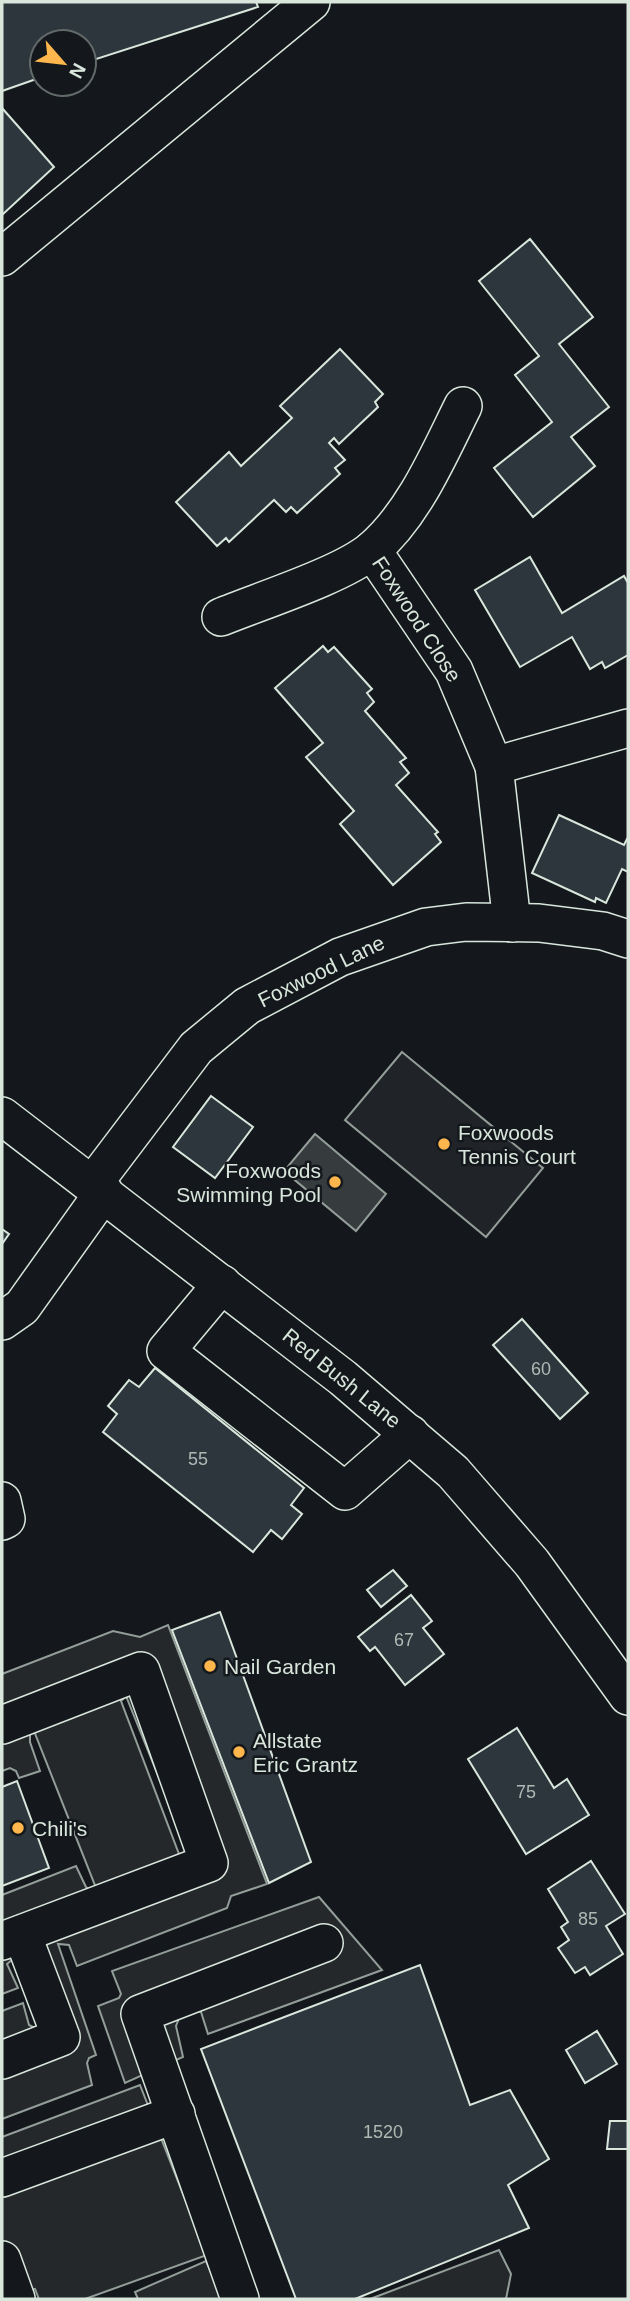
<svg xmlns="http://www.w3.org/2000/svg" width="630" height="2301" viewBox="0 0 630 2301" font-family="Arial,sans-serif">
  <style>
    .green { fill: #202428; stroke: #939e99; stroke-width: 2 }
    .parking { fill: #24282b; stroke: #939e99; stroke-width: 2; fill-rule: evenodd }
    .water { fill: #363b3e; stroke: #939e99; stroke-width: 2 }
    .building { fill: #2c363c; stroke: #d8e6dc; stroke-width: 2 }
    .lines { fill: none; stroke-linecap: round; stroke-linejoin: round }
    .minor-casing { stroke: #d8e6dc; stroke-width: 40 }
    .minor { stroke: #14181c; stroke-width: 37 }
    .poi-dot { fill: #ffb74d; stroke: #14181c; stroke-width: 2.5 }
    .labels { text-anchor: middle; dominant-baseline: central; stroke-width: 5; stroke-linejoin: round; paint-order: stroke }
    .number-label { font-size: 18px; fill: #adbab4 }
    .street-label { font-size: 21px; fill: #d8e6dc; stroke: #14181c }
    .poi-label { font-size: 21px; fill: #d8e6dc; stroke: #14181c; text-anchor: start }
  </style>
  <rect width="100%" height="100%" fill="#14181c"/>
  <polygon class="green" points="402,1052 543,1168 486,1237 345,1120"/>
  <g class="parking">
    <path d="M 168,1625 L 267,1884 L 231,1896 L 227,1908 L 77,1966 L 69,1945 L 58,1944 L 96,2055 L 89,2058 L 87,2063 L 92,2085 L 2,2119 L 2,2011 L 23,2003 L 29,2025 L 35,2028 L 42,2024 L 13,1959 L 7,1964 L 18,1988 L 2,1994 L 2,1895 L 76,1866 L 86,1887 L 90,1890 L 96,1888 L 34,1731 L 30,1734 L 30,1742 L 40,1771 L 19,1778 L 16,1771 L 10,1768 L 2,1771 L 2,1674 L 113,1631 L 140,1637 ZM 126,1696 L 188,1850 L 186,1854 L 179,1854 L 121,1701 Z"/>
    <polygon points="319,1897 382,1970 208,2034 201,2012 194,2009 180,2016 176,2026 183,2057 125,2083 98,2006 119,1998 121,1994 112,1971"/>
    <polygon points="140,2085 207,2255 85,2299 39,2299 35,2289 2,2297 2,2137"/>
    <polygon points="499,2250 511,2274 506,2299 370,2299"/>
    <polygon points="206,2261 223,2299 138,2299 135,2292"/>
  </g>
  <polygon class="water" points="315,1134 386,1194 356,1231 284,1171"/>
  <g class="building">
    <polygon points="2,2 256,2 258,7 84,63 84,42 42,42 42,77 2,91"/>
    <polygon points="2,108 54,167 2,215"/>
    <polygon points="530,239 593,317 559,344 609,407 571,437 595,466 533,517 494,468 552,422 515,375 539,356 479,281"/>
    <polygon points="340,349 383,394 375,402 378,407 339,444 334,438 329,443 345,460 335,468 340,474 297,513 291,507 286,512 274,500 229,542 226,538 217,546 176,502 229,452 241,466 292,418 280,406"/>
    <polygon points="530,557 562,613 624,576 628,583 628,655 605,668 602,662 590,669 572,637 520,667 475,590"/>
    <polygon points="323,646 328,652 334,647 372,689 367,693 374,702 365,711 406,758 400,762 409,773 396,785 438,832 435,834 441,842 393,885 340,824 354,811 306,757 323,743 275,688"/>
    <polygon points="559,815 624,845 628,837 628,872 622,869 606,903 596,898 595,902 532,873"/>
    <polygon points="211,1096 253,1127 215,1178 173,1147"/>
    <polygon points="2,1229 9,1234 2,1244"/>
    <polygon points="522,1319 588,1393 560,1419 493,1345"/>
    <polygon points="155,1368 304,1488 291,1505 302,1514 282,1539 271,1530 253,1552 103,1432 117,1414 108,1406 129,1380 139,1387"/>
    <polygon points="393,1570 407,1586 381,1607 367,1590"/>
    <polygon points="411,1595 432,1621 423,1628 444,1654 405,1685 375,1647 370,1651 358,1637"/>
    <polygon points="220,1612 311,1862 269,1883 172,1630"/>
    <polygon points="517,1728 554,1788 567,1779 589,1815 526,1854 468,1759"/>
    <polygon points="17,1781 49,1868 2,1886 2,1787"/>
    <polygon points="591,1861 625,1914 606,1926 623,1954 590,1975 585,1967 575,1973 558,1948 569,1940 561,1927 568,1922 548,1889"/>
    <polygon points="420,1965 470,2105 510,2090 549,2159 508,2185 529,2228 355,2299 296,2299 201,2049"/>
    <polygon points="597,2031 617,2064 585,2083 566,2050"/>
    <polygon points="610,2121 628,2121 628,2149 607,2149"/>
  </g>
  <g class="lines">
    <g class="minor-casing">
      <g id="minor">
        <polyline points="2,257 311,2"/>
        <polyline points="372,550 454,671 494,766 512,923"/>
        <path d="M 221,617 C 260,601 342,575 372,550 C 414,514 439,454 463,406"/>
        <polyline points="494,766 628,728"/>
        <polyline points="2,1116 343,1378 453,1472 532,1563 628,1696"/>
        <polyline points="93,1184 196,1048 247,1006 340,957 426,927 466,922 539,923 603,931 628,939"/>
        <polyline points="222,1284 166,1351 345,1491 410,1434"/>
        <polyline points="2,1321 22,1307 104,1192"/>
        <polyline points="2,1501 6,1519 2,1521"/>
        <polyline points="2,1725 141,1671 209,1863 2,1941"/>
        <polyline points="2,2060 61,2037 22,1934"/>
        <polyline points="2,2178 176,2114"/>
        <polyline points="2,2260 16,2299"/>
        <polyline points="240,2299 140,2014 324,1943"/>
      </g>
    </g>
    <use href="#minor" class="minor"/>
  </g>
  <g class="poi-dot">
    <circle cx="444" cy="1144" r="7"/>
    <circle cx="335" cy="1182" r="7"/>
    <circle cx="210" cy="1666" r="7"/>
    <circle cx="239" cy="1752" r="7"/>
    <circle cx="18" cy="1828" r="7"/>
  </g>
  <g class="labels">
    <g class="number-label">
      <text x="541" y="1369">60</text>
      <text x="198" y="1459">55</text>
      <text x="404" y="1640">67</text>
      <text x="526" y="1792">75</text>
      <text x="588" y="1919">85</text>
      <text x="383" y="2132">1520</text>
    </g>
    <g class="street-label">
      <text transform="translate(417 619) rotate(57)">Foxwood Close</text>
      <text transform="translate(321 971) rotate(-26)">Foxwood Lane</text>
      <text transform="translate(342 1378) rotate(39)">Red Bush Lane</text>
    </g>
    <g class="poi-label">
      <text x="458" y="1132">Foxwoods<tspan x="458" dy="24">Tennis Court</tspan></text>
      <text x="321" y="1170" text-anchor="end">Foxwoods<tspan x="321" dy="24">Swimming Pool</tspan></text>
      <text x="224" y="1666">Nail Garden</text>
      <text x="253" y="1740">Allstate<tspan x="253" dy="24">Eric Grantz</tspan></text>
      <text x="32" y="1828">Chili's</text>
    </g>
  </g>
  <rect width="630" height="2301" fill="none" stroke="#d8e6dc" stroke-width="7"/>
  <g transform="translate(63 63) rotate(118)"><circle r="33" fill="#14181c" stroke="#626a69" stroke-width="2"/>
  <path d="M0-5L12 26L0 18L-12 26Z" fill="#ffb74d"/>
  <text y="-10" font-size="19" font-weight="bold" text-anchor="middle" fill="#d8e6dc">N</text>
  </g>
</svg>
